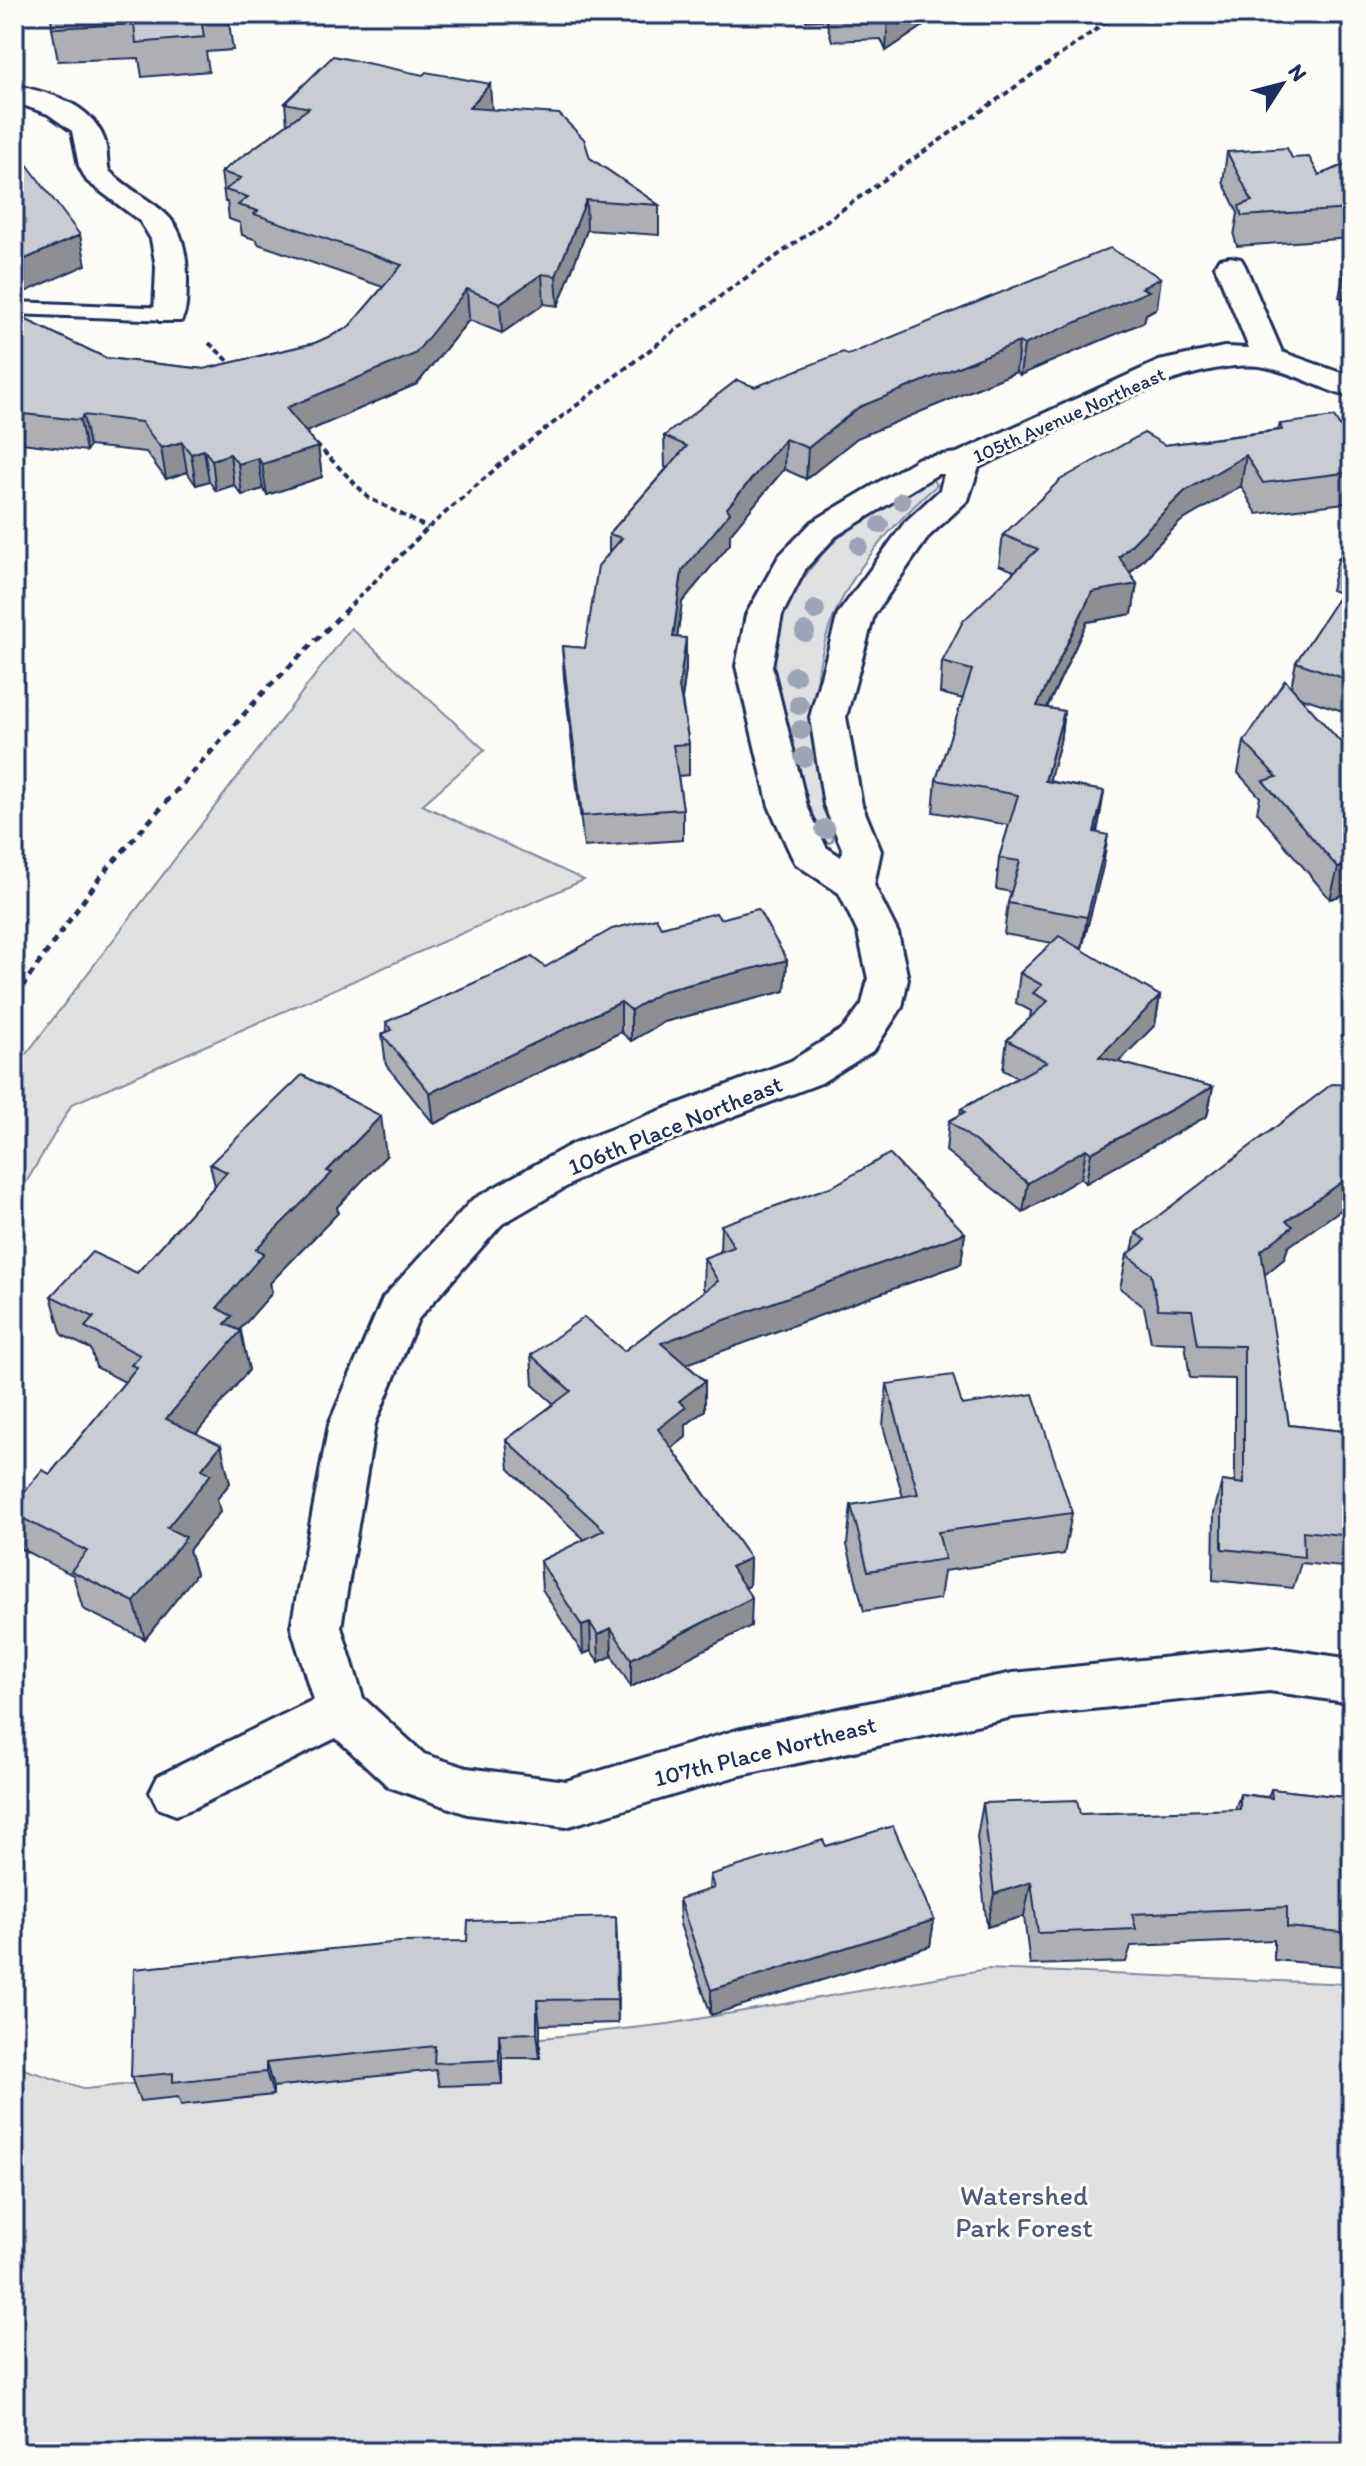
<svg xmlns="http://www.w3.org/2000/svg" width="1366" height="2466" viewBox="0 0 1366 2466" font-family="Itim,sans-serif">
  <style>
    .green { fill: #e0e1e3; stroke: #7e88a0; stroke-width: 2 }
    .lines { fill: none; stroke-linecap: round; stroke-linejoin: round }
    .service-casing { stroke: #1b2f5e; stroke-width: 6 }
    .minor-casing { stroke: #1b2f5e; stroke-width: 6 }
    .path-far1 { stroke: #1b2f5e; stroke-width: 4; stroke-dasharray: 6 4; stroke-linecap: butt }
    .path { stroke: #1b2f5e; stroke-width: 5; stroke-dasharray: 7 6; stroke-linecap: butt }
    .service { fill: #fdfcf7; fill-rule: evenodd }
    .minor { fill: #fdfcf7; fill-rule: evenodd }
    .tree { fill: #9ca4b5 }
    .wall { fill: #adafb5; stroke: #1b2f5e; stroke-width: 2 }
    .shaded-wall { fill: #8d8f94; stroke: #1b2f5e; stroke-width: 2 }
    .building { fill: #c9ccd3; stroke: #1b2f5e; stroke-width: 2 }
    .labels { text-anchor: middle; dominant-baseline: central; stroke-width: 6; stroke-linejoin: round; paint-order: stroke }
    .far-street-label { font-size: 20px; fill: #1b2f5e; stroke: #fdfcf7 }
    .street-label { font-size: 24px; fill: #1b2f5e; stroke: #fdfcf7 }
    .near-park-label { font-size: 28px; fill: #4c5c7f; stroke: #fdfcf7 }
  </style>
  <rect width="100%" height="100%" fill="#fdfcf7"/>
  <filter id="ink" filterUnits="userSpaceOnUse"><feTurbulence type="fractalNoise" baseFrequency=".0125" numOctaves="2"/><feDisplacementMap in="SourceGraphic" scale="16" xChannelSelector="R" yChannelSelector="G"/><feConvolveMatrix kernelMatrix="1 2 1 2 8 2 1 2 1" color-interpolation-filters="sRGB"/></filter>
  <g filter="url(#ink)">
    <g class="green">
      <path d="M 932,479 L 937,485 C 814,594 794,681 833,840 L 830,843 L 822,840 C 802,795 777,726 774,677 C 769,584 853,511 932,479 Z"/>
      <polygon points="351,628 485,750 422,805 584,880 72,1104 14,1203 14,1070"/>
      <polygon points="987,1969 1352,1984 1352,2452 14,2452 14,2066 86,2089 668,2024"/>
    </g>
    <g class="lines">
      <g class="service-casing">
        <polygon id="service" points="14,302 170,308 179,314 170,320 14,314"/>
      </g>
      <g class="minor-casing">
        <g id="minor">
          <path d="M 14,85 C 48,93 90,102 104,139 C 108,149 106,160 109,171 C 155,213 188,206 187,284 C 186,296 188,310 181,321 L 159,321 L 154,314 L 156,267 L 151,239 L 140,221 L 87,181 L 79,166 L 72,131 L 48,114 L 14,102 Z"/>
          <path d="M 1230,257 L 1241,259 L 1245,266 L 1282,352 L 1352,377 L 1352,398 C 1323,390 1295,373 1265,367 C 1190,354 1050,435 979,467 L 968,500 L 929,536 L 874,615 L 846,717 L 862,805 L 881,851 L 874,885 L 898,933 L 908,979 L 902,1007 L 874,1050 L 821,1083 L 602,1166 L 502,1224 L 418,1319 L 375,1424 L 341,1627 L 363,1698 L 424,1754 L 467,1768 L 566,1781 L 737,1730 L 1013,1673 L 1269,1647 L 1352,1659 L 1352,1703 L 1269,1691 L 1013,1717 L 737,1776 L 566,1827 L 467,1814 L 389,1787 L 336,1738 L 194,1808 L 176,1815 L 158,1808 L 150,1792 L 158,1776 L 313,1700 L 291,1627 L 329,1424 L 383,1298 L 472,1200 L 572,1144 L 791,1061 L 844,1028 L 862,1004 L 868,979 L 858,933 L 839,893 L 796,864 L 791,855 L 769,806 L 736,666 L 746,615 L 779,556 L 812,522 L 919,458 L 957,453 L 1159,361 L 1224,347 L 1249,348 L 1215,266 L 1219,259 ZM 938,474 L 944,474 L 940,490 L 905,522 L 838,614 L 810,717 L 824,805 L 843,851 L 841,857 L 826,847 L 807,806 L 772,666 L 782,615 L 806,568 L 836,536 Z"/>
        </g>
      </g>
      <g class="path-far1">
        <polyline points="209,343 235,367"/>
        <polyline points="309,437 369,498 428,528"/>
        <polyline points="344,612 428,528 510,456 726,292 1118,14"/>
      </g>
      <polyline class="path" points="14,998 101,876 261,695 346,610"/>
      <use href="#service" class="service"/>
      <use href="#minor" class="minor"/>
    </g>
    <g class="tree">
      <circle cx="902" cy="501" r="9"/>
      <circle cx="880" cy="525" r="9"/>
      <circle cx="859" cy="546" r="9"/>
      <circle cx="815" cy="610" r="10"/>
      <circle cx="805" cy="632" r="10"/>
      <circle cx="795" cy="676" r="10"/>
      <circle cx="799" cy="705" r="10"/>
      <circle cx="801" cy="730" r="10"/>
      <circle cx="804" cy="757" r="10"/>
      <circle cx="825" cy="829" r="10"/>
    </g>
    <g class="wall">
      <polygon points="804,14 941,14 886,51 881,39 832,41 826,20 806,21"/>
      <polygon points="228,16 233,50 206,52 209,71 142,77 139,58 58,61 52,28"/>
      <polygon points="285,103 492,110 590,158 659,205 659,235 587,230 558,306 544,304 502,333 469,320 417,384 306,432 318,447 322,477 267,495 263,489 242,495 234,485 216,491 209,481 196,485 187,472 166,479 146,452 89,446 86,451 14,442 14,314 106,358 204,369 315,343 348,328 383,287 258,244 257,240 242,235 240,223 229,219 227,202 225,202 221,172 287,124"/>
      <polygon points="1227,152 1292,158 1319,175 1352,162 1352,238 1237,246 1234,236 1238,213 1223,182"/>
      <polygon points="1352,242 1352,301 1339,297 1350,244"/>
      <polygon points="1157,308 1146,314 1144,322 1020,375 1016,372 857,438 806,479 784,469 730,534 730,544 682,602 677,638 686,638 686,669 682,700 689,744 689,775 678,776 683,809 683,840 584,847 564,678 562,646 585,648 609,553 609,534 667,468 665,467 664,436 755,387 848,355"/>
      <polygon points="1280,424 1352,446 1352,502 1257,514 1241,486 1180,522 1130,573 1137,584 1132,614 1087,622 1047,708 1064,711 1060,742 1049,781 1104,791 1097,833 1103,866 1082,948 1077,947 1160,996 1155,1025 1118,1062 1213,1087 1207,1116 1086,1183 1081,1178 1023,1212 946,1151 949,1121 960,1115 961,1109 1018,1078 1003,1070 1007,1040 1030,1018 1031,1011 1016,1003 1020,973 1053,943 1004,934 1008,903 1011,892 996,889 999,858 1009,825 933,812 936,780 963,699 940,693 942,662 1014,571 999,565 1003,535 1165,445 1278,430"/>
      <polygon points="1352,540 1352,714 1300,697 1352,892 1330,899 1257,812 1260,797 1238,773 1244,742 1291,687 1296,662 1341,594 1331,590 1338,559"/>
      <polygon points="720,919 787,960 785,991 664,1022 631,1041 621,1032 434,1124 386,1065 382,1034 387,1032 386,1022 661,927"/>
      <polygon points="386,1156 337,1207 338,1213 270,1283 272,1293 239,1330 249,1370 196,1433 230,1483 217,1499 220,1512 189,1550 196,1574 145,1639 83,1609 73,1575 21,1549 14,1529 14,1504 50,1474 125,1382 96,1367 91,1349 62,1335 51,1296 137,1273 215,1186 210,1164"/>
      <polygon points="721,1225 965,1233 961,1264 686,1364 705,1381 705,1410 686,1425 686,1437 672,1448 750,1558 749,1586 745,1588 751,1626 631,1687 612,1656 599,1662 591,1651 583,1654 542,1589 540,1561 585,1540 509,1469 506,1440 554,1404 533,1385 531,1355 624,1351 705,1291 703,1288 704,1258 720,1252"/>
      <polygon points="1136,1233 1288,1247 1284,1259 1264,1275 1289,1425 1352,1432 1352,1568 1301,1563 1293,1588 1213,1580 1214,1513 1222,1481 1235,1483 1235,1379 1190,1378 1185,1343 1151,1342 1144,1307 1120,1288 1127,1255 1132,1251"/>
      <polygon points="887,1384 962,1405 1072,1513 1064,1554 944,1571 940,1599 864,1611 847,1545 851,1505 903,1497 883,1426"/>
      <polygon points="1271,1789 1352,1798 1352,1967 1274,1960 1274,1940 1131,1946 1126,1962 1030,1965 1024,1916 987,1927 977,1837 983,1803 1080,1814 1235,1810 1240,1794 1268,1797"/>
      <polygon points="826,1846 934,1920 930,1946 711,2015 680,1924 679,1899 709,1890 710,1875"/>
      <polygon points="617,1942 618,2023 540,2025 540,2058 502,2058 502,2084 439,2086 436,2070 273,2087 273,2095 181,2105 178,2097 140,2101 131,2077"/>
    </g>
    <g class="shaded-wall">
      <polygon points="888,14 941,14 886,51"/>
      <polygon points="490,84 492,113 469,108"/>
      <polygon points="586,200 587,230 558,306 556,276"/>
      <polygon points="80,235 86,265 14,297 14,264"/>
      <polygon points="542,274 544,304 502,333 500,303"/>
      <polygon points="1161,278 1157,308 1146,314 1144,322 1020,375 1024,345"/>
      <polygon points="467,289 469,320 417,384 290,439 286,408"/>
      <polygon points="1019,342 1016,372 857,438 806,479 808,448 859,407"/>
      <polygon points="83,415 89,446 86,451 80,420"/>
      <polygon points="785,439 784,469 730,534 730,544 682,602 673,669 673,637 682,571 727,508"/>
      <polygon points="182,442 187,472 166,479 161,448"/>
      <polygon points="318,447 322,477 267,495 262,464"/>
      <polygon points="204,450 209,481 196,485 191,454"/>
      <polygon points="230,454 234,485 216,491 212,460"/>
      <polygon points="1246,455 1241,486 1180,522 1115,587 1137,584 1132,614 1087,622 1033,737 1037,706 1092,592 1119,557 1185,491"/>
      <polygon points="258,458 263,489 242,495 238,464"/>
      <polygon points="686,638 686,669 679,718 679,687"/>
      <polygon points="1064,711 1060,742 1041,812 1045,781"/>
      <polygon points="1104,791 1099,822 1089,863 1094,832"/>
      <polygon points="1108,835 1103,866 1082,948 1087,917"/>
      <polygon points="1352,864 1352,892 1330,899 1338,868"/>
      <polygon points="787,960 785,991 664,1022 631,1041 631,1010 663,991"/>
      <polygon points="1160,996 1155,1025 1094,1087 1099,1057"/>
      <polygon points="621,1002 621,1032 434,1124 430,1093"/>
      <polygon points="1213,1087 1207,1116 1086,1183 1091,1153"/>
      <polygon points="381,1116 386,1156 337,1207 338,1213 270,1283 272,1293 236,1334 241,1331 249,1370 176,1458 166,1419 217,1308 256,1249 327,1171"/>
      <polygon points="1086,1149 1081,1178 1023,1212 1028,1183"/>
      <polygon points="1352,1175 1352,1202 1288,1247 1284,1259 1252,1285 1261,1251 1286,1221"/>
      <polygon points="965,1233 961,1264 662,1373 661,1343"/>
      <polygon points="705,1381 705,1410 686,1425 686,1437 659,1458 658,1429 679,1401"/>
      <polygon points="221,1445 230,1483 217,1499 220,1512 189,1550 196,1574 145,1639 134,1602 167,1528 202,1469"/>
      <polygon points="750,1558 749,1586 730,1595 731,1567"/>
      <polygon points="752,1598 751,1626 631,1687 631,1659"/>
      <polygon points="590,1623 591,1651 583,1654 582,1626"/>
      <polygon points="611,1628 612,1656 599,1662 598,1635"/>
      <polygon points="14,1653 24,1680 14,1693"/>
      <polygon points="1031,1882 1024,1916 987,1927 994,1894"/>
      <polygon points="616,1917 617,1942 618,2023 617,1999"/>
      <polygon points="934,1920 930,1946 711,2015 711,1990"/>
      <polygon points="537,2000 540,2025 540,2058 537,2033"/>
      <polygon points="499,2034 502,2058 502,2084 499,2060"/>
      <polygon points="266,2063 273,2087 273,2095 266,2072"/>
    </g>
    <g class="building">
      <polygon points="51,14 225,14 228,16 201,18 204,37 136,43 134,24 52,28"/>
      <polygon points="333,56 423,75 426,72 490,84 469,108 559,114 584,139 590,158 659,205 586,200 556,276 542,274 500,303 467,289 415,354 286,408 318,447 262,464 258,458 238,464 230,454 212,460 204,450 191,454 182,442 161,448 141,422 83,415 80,420 14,413 14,314 106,358 204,369 315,343 348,328 402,265 254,214 258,211 238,205 248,197 225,190 241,178 221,172 309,108 285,103"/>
      <polygon points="14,147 80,235 14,264"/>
      <polygon points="1287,148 1292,158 1309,157 1319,175 1352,162 1352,209 1242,216 1239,206 1252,201 1227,152"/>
      <polygon points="1110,248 1161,278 1142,288 1149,291 1024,345 1019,342 859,407 808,448 785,439 727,508 730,513 682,571 673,637 686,638 679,687 689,744 673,745 683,809 582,816 562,646 585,648 598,566 622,538 609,534 687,446 664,436 737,380 755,387 843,352 848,355"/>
      <polygon points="1352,259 1352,269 1345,267"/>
      <polygon points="1334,417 1352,446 1352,472 1263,483 1246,455 1185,491 1119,557 1137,584 1092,592 1037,706 1064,711 1045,781 1104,791 1094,832 1108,835 1087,917 1008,903 1020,861 999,858 1018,795 936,780 972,670 942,662 963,621 1038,549 1003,535 1060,480 1144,433 1165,445 1282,430 1280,424"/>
      <polygon points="1352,540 1352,564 1338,559"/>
      <polygon points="1352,577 1352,681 1296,662"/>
      <polygon points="1285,680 1352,755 1352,864 1338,868 1263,781 1277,777 1244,742"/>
      <polygon points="758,909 787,960 663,991 631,1010 621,1002 430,1093 382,1034 392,1030 386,1022 532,957 545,967 612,929 656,918 661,927 716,913 720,919"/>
      <polygon points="1059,936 1160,996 1099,1057 1213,1087 1091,1153 1086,1149 1028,1183 949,1121 965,1112 961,1109 1047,1062 1007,1040 1048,1001 1033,993 1042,985 1020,973"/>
      <polygon points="302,1075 381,1116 327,1171 332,1173 256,1249 264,1253 217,1308 232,1316 225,1324 241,1331 166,1419 221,1445 202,1469 211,1474 167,1528 186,1537 134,1602 71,1571 87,1551 14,1514 14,1504 42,1470 50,1474 137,1367 131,1365 140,1355 85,1327 94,1317 51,1296 92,1252 137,1273 227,1172 210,1164"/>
      <polygon points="1332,1084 1352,1085 1352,1175 1286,1221 1293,1226 1261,1251 1289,1425 1352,1432 1352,1536 1303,1531 1304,1557 1222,1549 1222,1481 1244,1484 1244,1346 1198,1345 1192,1310 1158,1309 1151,1274 1127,1255 1146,1240 1136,1233"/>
      <polygon points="889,1154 965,1233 661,1343 705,1381 679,1401 686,1407 658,1429 750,1558 731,1567 752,1598 631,1659 611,1628 598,1635 590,1623 582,1626 540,1561 604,1530 506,1440 571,1391 531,1355 584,1317 624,1351 718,1281 704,1258 734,1247 721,1225 833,1186"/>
      <polygon points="953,1375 962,1405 1033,1394 1072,1513 938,1532 945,1559 868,1571 851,1505 918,1494 887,1384"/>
      <polygon points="1271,1789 1352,1798 1352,1933 1287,1927 1287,1907 1132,1914 1136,1929 1038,1933 1031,1882 994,1894 983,1803 1077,1800 1080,1814 1240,1809 1240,1794 1272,1798"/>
      <polygon points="893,1826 934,1920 711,1990 679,1899 714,1888 710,1875 823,1840 826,1846"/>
      <polygon points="616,1917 617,1999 537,2000 537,2033 499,2034 499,2060 434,2063 435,2046 266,2063 266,2072 173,2082 173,2073 131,2077 134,1969 401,1942 467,1941 468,1921"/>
    </g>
  </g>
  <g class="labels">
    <g class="far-street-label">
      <text transform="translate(1069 415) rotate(-24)">105th Avenue Northeast</text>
    </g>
    <g class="street-label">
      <text transform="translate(675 1125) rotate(-22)">106th Place Northeast</text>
      <text transform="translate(765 1751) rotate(-14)">107th Place Northeast</text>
    </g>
    <g class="near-park-label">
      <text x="1024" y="2195">Watershed<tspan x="1024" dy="32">Park Forest</tspan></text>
    </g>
  </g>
  <rect width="1366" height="2466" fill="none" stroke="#fdfcf7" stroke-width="48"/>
  <rect x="24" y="24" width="1318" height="2418" fill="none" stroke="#1b2f5e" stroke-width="3" filter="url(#ink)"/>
  <g transform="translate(1282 84) rotate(54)" stroke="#fdfcf7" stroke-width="6" paint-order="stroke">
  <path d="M0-6L14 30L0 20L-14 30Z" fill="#1b2f5e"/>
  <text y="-12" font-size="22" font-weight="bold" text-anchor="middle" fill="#1b2f5e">N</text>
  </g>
</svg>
